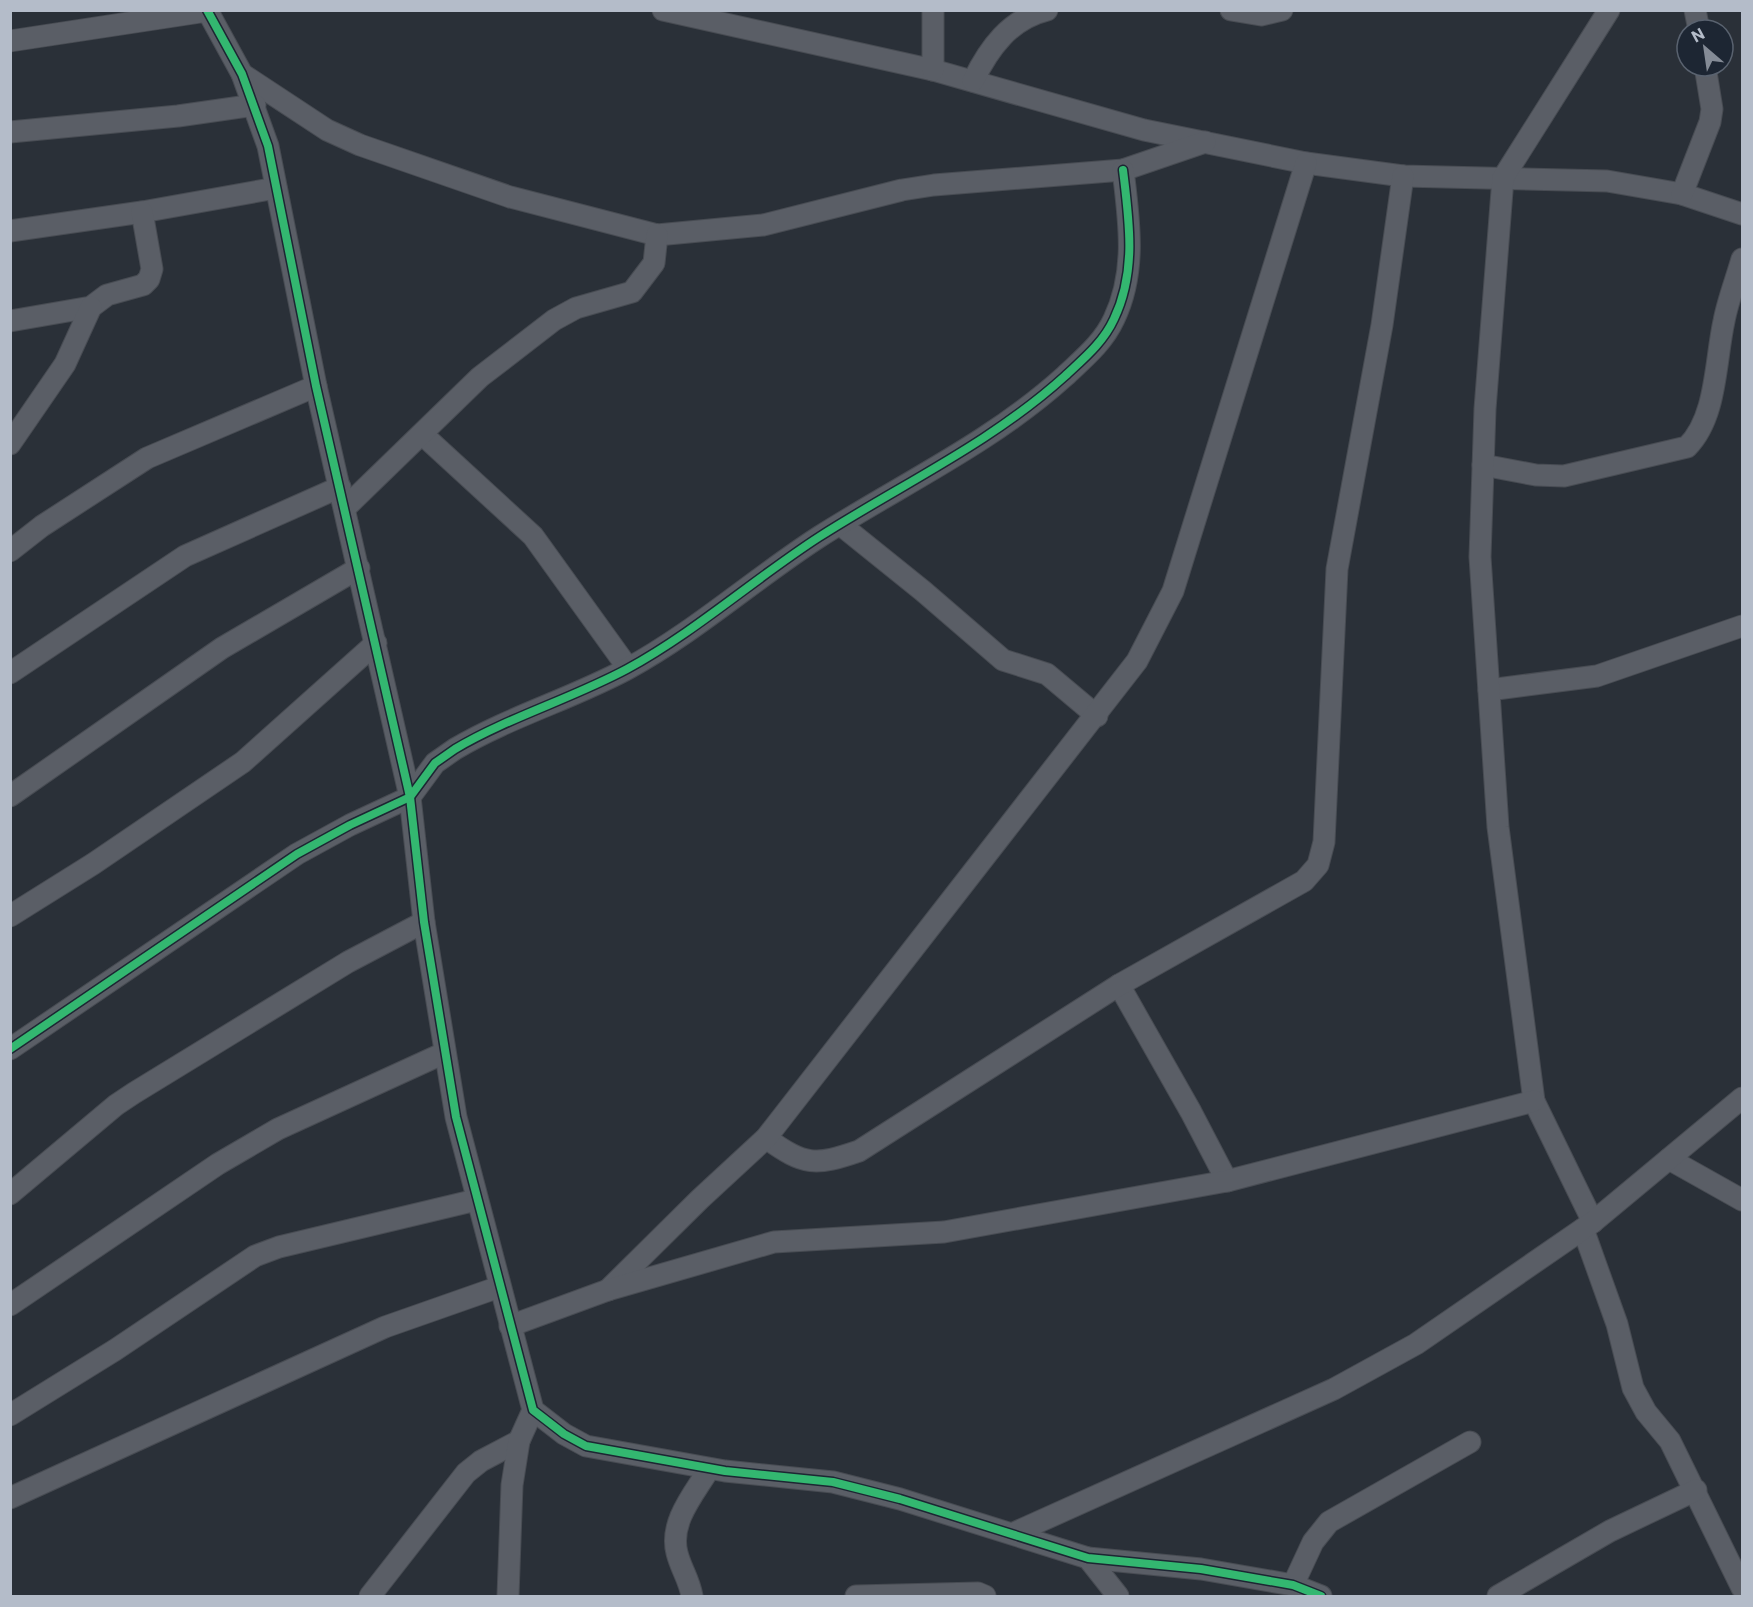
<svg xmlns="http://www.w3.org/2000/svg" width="1753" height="1607" viewBox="0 0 1753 1607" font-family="Commissioner,sans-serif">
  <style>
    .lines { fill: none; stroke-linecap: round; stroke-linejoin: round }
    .minor-casing { stroke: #484c53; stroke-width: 23 }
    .minor { stroke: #5a5e66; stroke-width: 21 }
    .cycleway-casing { stroke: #1d2633; stroke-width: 11 }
    .cycleway { stroke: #33b770; stroke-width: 8 }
  </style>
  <rect width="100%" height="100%" fill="#2a3038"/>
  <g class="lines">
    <g class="minor-casing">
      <g id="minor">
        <polyline points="207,10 242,74 268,146 316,386 410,797 424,922 456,1117 533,1410 564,1434 586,1446 725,1471 833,1482 900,1499 1088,1558 1201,1569 1293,1585 1321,1596"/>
        <polyline points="663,10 933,70 1144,130 1306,163 1403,176 1607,181 1682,194 1742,214"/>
        <polyline points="1231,10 1261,15 1282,10"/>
        <polyline points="1695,10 1699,30"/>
        <polyline points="10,41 207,11"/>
        <polyline points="933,70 933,10"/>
        <polyline points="242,74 327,130 360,145 510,197 657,235 763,225 902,190 934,185 1123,170 1205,142"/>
        <path d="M 973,81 C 989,48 1010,19 1047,10"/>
        <polyline points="10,132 178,116 255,105"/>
        <polyline points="1682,194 1710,122 1712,109 1705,66"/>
        <polyline points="10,231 142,212 276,188"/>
        <polyline points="10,321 91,307 107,295 143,285 149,279 152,269 142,212"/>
        <polyline points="422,434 533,536 628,668"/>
        <polyline points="10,444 65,364 91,307"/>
        <path d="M 1483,465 L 1536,475 L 1564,476 L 1687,447 C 1717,417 1715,362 1724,321 C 1728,300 1736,280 1742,259"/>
        <polyline points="345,508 480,377 554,320 576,308 632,292 654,263 657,235"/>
        <polyline points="841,525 923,591 1003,660 1047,674 1097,716"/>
        <polyline points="10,551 42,526 147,458 316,386"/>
        <polyline points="10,673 185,556 340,487"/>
        <polyline points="1489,690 1597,676 1742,626"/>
        <polyline points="10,796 222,648 359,568"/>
        <polyline points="10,916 93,864 243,762 376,643"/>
        <polyline points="1119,985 1191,1112 1227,1181"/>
        <path d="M 10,1049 L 297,854 L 350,825 L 410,797 L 435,763 L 455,749 C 509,717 571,699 627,669 C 695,632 754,579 819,537 C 902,484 991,443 1065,376 C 1083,359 1103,343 1114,319 C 1137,271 1129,220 1123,170"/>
        <path d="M 766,1138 C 805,1166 815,1166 859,1151 L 1119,985 L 1304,881 L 1318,865 L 1324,842 L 1337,569 L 1382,325 L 1403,176"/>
        <polyline points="1669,1159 1742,1200"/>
        <polyline points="10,1194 116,1105 134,1093 348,962 424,922"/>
        <polyline points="1593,1222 1534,1101 1498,827 1480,557 1485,409 1503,178 1609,10"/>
        <polyline points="1583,1229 1617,1324 1633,1388 1646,1412 1670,1441 1742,1588"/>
        <polyline points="608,1290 700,1199 766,1138 1137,661 1173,591 1306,163"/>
        <polyline points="10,1305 218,1164 278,1129 444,1053"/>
        <polyline points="510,1326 608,1290 774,1242 944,1232 1227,1181 1534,1101"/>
        <polyline points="10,1415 115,1350 255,1256 279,1247 476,1200"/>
        <polyline points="10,1498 385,1327 499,1287"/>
        <polyline points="1014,1533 1334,1389 1416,1344 1593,1222 1742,1098"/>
        <polyline points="1088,1558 1118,1596"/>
        <polyline points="1293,1585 1313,1542 1329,1522 1470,1442"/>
        <polyline points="370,1596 466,1473 481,1461 519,1441"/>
        <polyline points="508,1596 512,1485 519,1441 533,1410"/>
        <path d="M 692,1596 C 689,1579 681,1569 677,1553 C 669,1522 694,1494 709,1469"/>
        <polyline points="856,1596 978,1593 985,1596"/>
        <polyline points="1498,1596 1610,1531 1696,1490"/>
      </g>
    </g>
    <use href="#minor" class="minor"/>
    <g class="cycleway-casing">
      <g id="cycleway">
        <polyline points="207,10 242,74 268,146 316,386 410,797 424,922 456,1117 533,1410 564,1434 586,1446 725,1471 833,1482 900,1499 1088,1558 1201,1569 1293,1585 1321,1596"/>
        <path d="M 10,1049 L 297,854 L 350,825 L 410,797 L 435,763 L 455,749 C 509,717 571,699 627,669 C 695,632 754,579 819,537 C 902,484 991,443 1065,376 C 1083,359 1103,343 1114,319 C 1137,271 1129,220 1123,170"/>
      </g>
    </g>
    <use href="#cycleway" class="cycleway"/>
  </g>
  <rect width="1753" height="1607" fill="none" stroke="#b4bcc9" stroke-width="24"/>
  <g transform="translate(1705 48) rotate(331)"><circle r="28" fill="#1d2633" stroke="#59626f" stroke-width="1.5"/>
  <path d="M0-4.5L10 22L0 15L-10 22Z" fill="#848b96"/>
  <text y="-9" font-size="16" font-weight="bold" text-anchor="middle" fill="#b4bcc9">N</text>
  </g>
</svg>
